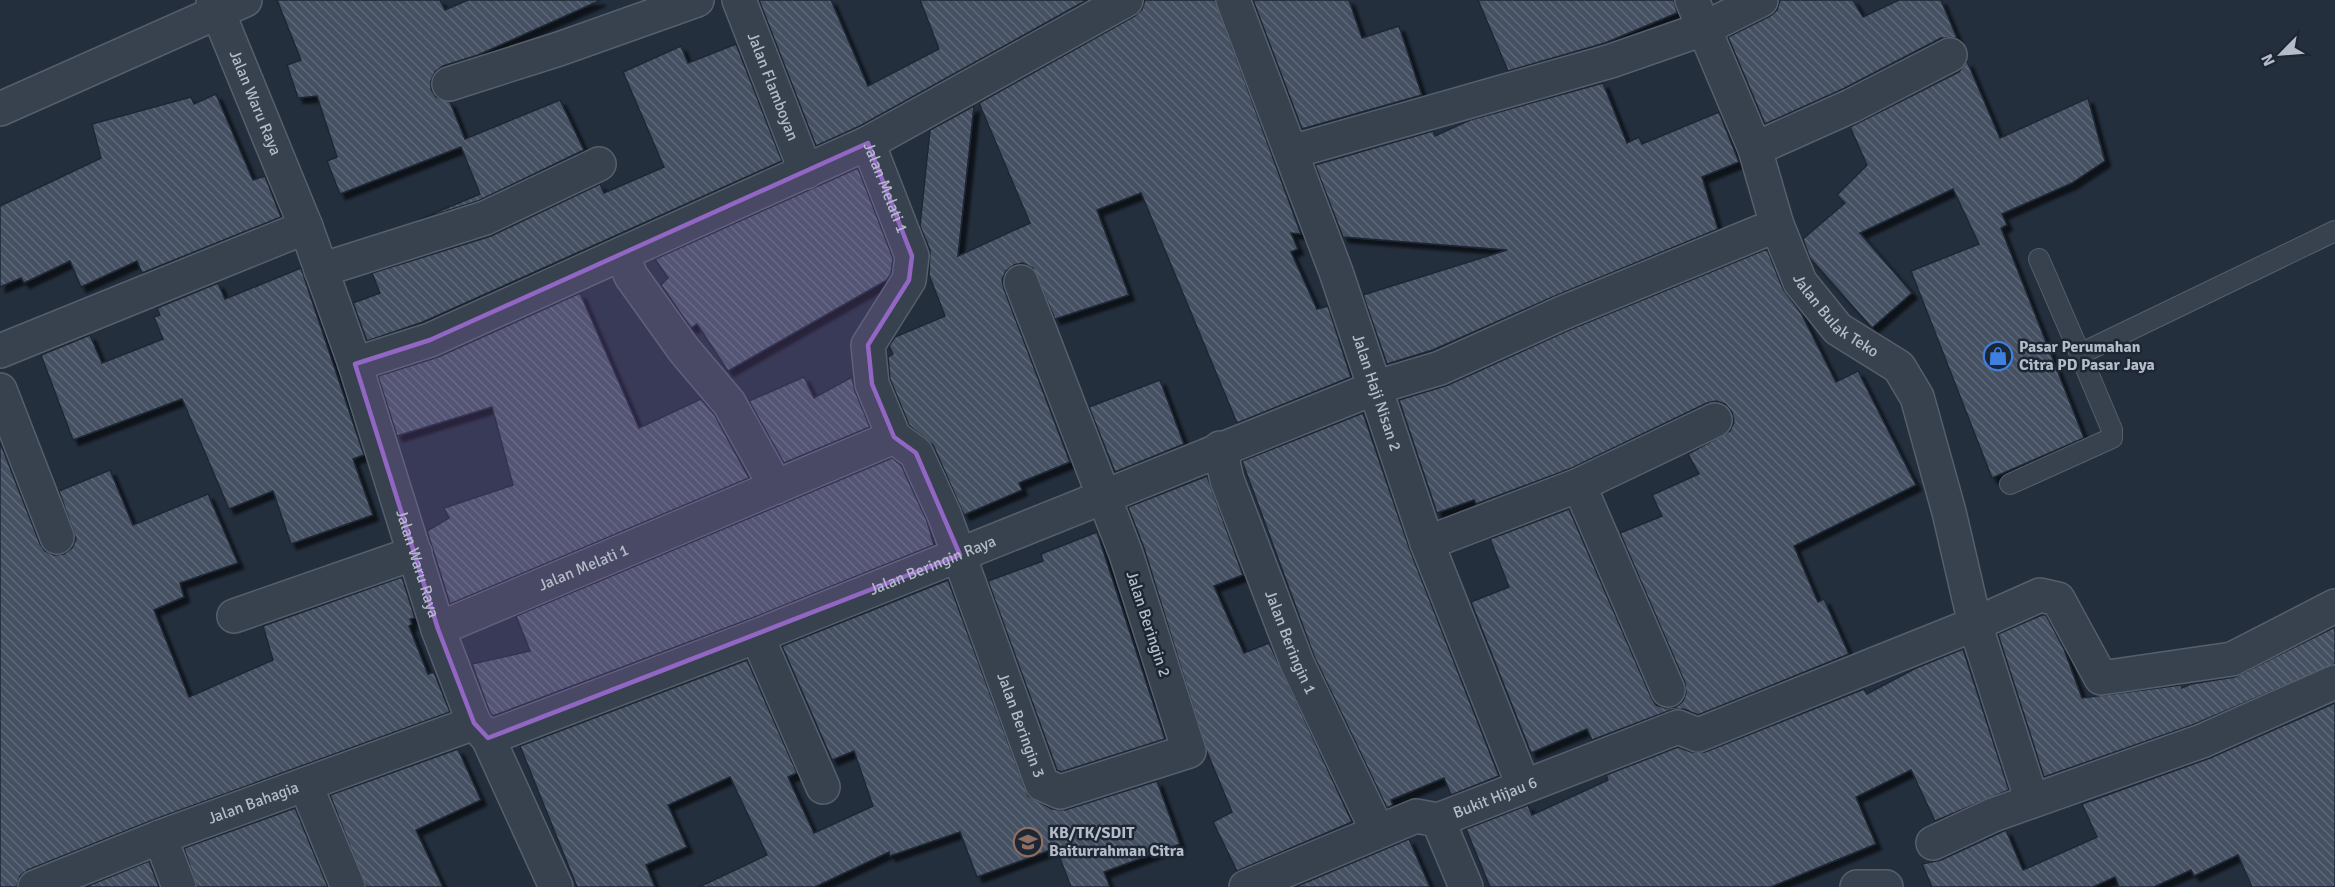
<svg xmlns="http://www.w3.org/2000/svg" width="2335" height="887" viewBox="0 0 2335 887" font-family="Signika,sans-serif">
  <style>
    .building { fill: url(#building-back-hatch); stroke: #1f2835; stroke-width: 1.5; filter: url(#shadow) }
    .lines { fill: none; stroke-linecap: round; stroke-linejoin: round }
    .service-casing { stroke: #565f6c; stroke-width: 22 }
    .minor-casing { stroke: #565f6c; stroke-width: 36 }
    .service { stroke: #38414e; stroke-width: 20 }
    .minor { stroke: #38414e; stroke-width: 33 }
    .marked { fill: #9266c3; fill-opacity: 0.2; stroke: #9266c3; stroke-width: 4.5; stroke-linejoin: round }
    .labels { text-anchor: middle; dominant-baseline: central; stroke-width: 5; stroke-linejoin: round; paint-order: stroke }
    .street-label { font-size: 16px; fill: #b4bcc9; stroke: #1d2633 }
    .poi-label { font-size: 16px; font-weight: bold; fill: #b4bcc9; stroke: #1d2633; text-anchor: start }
  </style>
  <defs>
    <pattern id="building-back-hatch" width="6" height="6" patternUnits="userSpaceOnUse" patternTransform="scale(1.5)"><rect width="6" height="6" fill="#455162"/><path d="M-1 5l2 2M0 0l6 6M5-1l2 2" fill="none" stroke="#5d6877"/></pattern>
    <filter id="shadow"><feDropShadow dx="5.5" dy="5.5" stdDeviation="1.5" flood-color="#0009"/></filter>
  </defs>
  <rect width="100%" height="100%" fill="#242f3e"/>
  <g class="building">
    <polygon points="277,0 440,0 445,10 468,0 601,0 478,55 443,66 435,72 431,81 431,89 436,97 450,102 465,139 560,100 584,150 478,201 418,220 480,194 461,147 340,194 327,161 337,157 317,96 298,98 287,65 301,60"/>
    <polygon points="759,0 831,0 868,86 939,49 920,0 1087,0 860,126 816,146"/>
    <polygon points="1145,0 1215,0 1301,234 1291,233 1298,249 1291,252 1317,309 1328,306 1351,377 1237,423 1141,193 1097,210 1129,295 1055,319 1033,268 1023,263 1014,265 1006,271 1002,280 1004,289 1070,462 1019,483 1022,490 964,515 933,445 909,425 890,379 888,357 893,354 889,346 895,337 945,316 929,275 930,250 920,226 930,130 974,106 958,256 1030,223 979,103 1135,16 1142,9"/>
    <polygon points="1253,0 1349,0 1362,38 1399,26 1422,95 1302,129"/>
    <polygon points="1478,0 1674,0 1677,13 1605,43 1508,71"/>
    <polygon points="1780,0 1853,0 1863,17 1899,0 1941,0 1957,38 1941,38 1843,89 1765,124 1728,37 1770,16 1777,10"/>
    <polygon points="736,44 782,161 423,322 367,341 353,303 380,293 372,273 491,236 600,184 604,193 664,167 623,72 681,46 688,63"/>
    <polygon points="1967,61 2000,138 2088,98 2105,161 2072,183 2002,214 2007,225 2001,228 2084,438 1992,478 1911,271 1979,244 1953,189 1860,233 1912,293 1872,328 1810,258 1803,239 1845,203 1837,195 1867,165 1850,127 1959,72"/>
    <polygon points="1603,83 1627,143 1639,137 1642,144 1719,112 1739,162 1702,177 1718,229 1555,296 1433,350 1387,364 1363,295 1507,250 1343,237 1315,165 1433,131 1435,136 1470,120"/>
    <polygon points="216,94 253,180 265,176 281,217 142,273 137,261 81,287 70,261 24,283 21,278 0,287 0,206 101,158 92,124 191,97 194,104"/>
    <polygon points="858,168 893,258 891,274 887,280 728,371 697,324 691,328 661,285 668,278 655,259"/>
    <polygon points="1767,249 1783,289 1801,313 1836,382 1858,371 1916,485 1794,546 1818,602 1824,599 1849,654 1698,715 1684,709 1671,710 1592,740 1587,729 1531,753 1471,602 1509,587 1490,539 1569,509 1651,697 1656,705 1665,708 1676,707 1683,701 1686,693 1685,683 1620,533 1662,516 1652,495 1699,474 1688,454 1730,431 1734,422 1732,412 1725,404 1716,401 1707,403 1572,468 1476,504 1474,500 1437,513 1399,400 1448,385 1569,330"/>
    <polygon points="301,268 364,455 353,459 373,515 291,544 273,491 229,509 182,399 73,440 41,355 90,335 102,363 163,339 154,317 160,315 157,308 218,283 225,299"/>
    <polygon points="580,293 639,428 701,399 714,414 749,478 450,604 427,531 449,518 444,508 513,485 492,407 397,436 378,376 438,357"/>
    <polygon points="804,377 814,398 852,377 855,391 870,427 784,463 749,401"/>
    <polygon points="1160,380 1184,444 1115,472 1089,407"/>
    <polygon points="1363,413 1410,550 1499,776 1451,795 1444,778 1391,800 1393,805 1387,808 1314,656 1242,461"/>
    <polygon points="0,442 40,544 45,551 54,555 64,554 72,548 76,539 59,491 110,470 133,525 208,494 238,563 180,583 184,597 154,610 189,697 273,660 263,626 402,577 415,618 410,619 412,624 409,626 428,674 434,672 450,712 153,820 28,870 20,876 17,887 0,887"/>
    <polygon points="892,458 901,465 927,521 934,545 750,619 493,716 490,713 472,664 530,651 516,616"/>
    <polygon points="1207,476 1243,575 1214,586 1244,653 1269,643 1352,822 1237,871 1213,822 1232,812 1207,752 1144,548 1128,507"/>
    <polygon points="1097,532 1165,739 1061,772 1057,770 988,581 1043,561 1041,554"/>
    <polygon points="948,580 1028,796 1052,809 1065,810 1157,781 1180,844 1104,872 1110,887 1071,887 1056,848 977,877 960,832 890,856 889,852 815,887 699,887 767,855 730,777 668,805 687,847 646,865 655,887 577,887 520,746 747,660 797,773 788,777 814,833 873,806 854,751 832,760 782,646"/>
    <polygon points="2042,615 2046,615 2064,649 2082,698 2181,685 2182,688 2191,684 2235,677 2335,627 2335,664 2195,724 2044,777 1998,634"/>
    <polygon points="1963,649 2009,790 1935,821 1911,770 1856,797 1876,844 1771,887 1490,887 1466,829 1528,805 1532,815 1608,780 1606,775 1678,747 1691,752 1705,752 1864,689 1867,694 1916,668"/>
    <polygon points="2335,703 2335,887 2252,887 2238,855 2194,876 2191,870 2154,887 2119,887 2115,877 2093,887 1932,887 1922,864 1941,860 2006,830 2023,870 2097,837 2082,804 2210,758"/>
    <polygon points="458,749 481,800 416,830 443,887 366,887 330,795"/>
    <polygon points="295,808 328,887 197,887 184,848"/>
    <polygon points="1409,839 1430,887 1295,887"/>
    <polygon points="149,861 159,887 85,887"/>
  </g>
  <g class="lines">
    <g class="service-casing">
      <g id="service">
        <polyline points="2039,259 2080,354"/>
        <polyline points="2010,484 2112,438 2112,430 2080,354 2335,231"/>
      </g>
    </g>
    <g class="minor-casing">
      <g id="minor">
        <path id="s1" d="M 213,0 L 306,227 L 355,364 L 438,629 L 474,723 L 488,738 L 556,887"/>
        <path id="s2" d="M 739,0 L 806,172"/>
        <path id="s3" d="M 1233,0 L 1336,272 L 1427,543 L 1523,785"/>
        <path id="s4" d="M 1692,0 L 1755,149 L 1777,225 L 1800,282 L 1838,329 L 1899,367 L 1917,397 L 1949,512 L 1975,624 L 2032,801"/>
        <polyline points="449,84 559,49 697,0"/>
        <polyline points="0,109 245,0"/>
        <path id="s5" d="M 868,143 L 912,256 L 909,280 L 868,345 L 872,384 L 894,437 L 916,453 L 944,514 L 1042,784 L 1060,792 L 1189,751 L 1126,554 L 1021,282"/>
        <polyline points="1755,149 1851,106 1950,55"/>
        <polyline points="1291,152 1611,61 1703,29 1761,0"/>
        <polyline points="622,254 631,276 684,350 729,403 776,487"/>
        <polyline points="321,270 485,218 599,164"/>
        <polyline points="0,351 306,227"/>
        <polyline points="355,364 430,340 868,143 1126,0"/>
        <polyline points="0,390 57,537"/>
        <path id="s6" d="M 1220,448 L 1227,480 L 1297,663 L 1377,830"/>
        <polyline points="1579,485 1715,420"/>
        <polyline points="1427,543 1579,485 1668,690"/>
        <polyline points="234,616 415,553"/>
        <path id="s7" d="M 438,629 L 894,437"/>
        <polyline points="757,636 823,787"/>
        <path id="s8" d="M 488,738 L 757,636 L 1377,387 L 1440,368 L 1562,313 L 1777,225"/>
        <polyline points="306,786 348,887"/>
        <polyline points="1438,820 1466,887"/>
        <polyline points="160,837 179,887"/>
        <polyline points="1933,843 1993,815 2202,741 2335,682"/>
        <path id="s9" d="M 35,887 L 160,837 L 474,723"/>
        <path id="s10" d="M 1246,887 L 1416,816 L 1438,820 L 1678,727 L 1698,735 L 1975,624 L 2040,595 L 2058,599 L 2101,678 L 2232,659 L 2335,606"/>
        <polyline points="1857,887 1886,887"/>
      </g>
    </g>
    <use href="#service" class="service"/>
    <use href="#minor" class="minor"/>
  </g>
  <path class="marked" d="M 868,143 L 912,256 L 909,280 L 868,345 L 872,384 L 894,437 L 916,453 L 960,555 L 488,738 L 474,723 L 438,629 L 355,364 L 430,340 Z"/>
  <defs>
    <g id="shop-ring" transform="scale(1.5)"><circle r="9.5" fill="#1d2633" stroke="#3f7fe0" stroke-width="1.5"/><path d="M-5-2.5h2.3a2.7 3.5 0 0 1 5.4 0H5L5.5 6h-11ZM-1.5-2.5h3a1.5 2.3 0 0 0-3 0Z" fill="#3f7fe0"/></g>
    <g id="school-ring" transform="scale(1.5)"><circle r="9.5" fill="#1d2633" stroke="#8d6e63" stroke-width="1.5"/><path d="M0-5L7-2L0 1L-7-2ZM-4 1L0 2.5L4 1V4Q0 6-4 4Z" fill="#8d6e63"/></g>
  </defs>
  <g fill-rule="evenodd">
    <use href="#shop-ring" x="1998" y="356"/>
    <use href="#school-ring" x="1028" y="842"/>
  </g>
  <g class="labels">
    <g class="street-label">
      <text stroke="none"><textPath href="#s2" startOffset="93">Jalan Flamboyan</textPath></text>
      <text stroke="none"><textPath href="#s1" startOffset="111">Jalan Waru Raya</textPath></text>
      <text stroke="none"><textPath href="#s5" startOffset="48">Jalan Melati 1</textPath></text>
      <text stroke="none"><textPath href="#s4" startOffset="352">Jalan Bulak Teko</textPath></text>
      <text stroke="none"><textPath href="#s3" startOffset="418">Jalan Haji Nisan 2</textPath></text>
      <text stroke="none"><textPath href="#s1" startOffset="600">Jalan Waru Raya</textPath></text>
      <text stroke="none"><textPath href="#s8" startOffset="477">Jalan Beringin Raya</textPath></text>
      <text stroke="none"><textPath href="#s7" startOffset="158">Jalan Melati 1</textPath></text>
      <text transform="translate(1148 624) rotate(72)">Jalan Beringin 2</text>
      <text stroke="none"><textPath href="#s6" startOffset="207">Jalan Beringin 1</textPath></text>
      <text stroke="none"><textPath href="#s5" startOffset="638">Jalan Beringin 3</textPath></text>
      <text stroke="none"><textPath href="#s10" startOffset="268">Bukit Hijau 6</textPath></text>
      <text stroke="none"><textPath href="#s9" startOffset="234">Jalan Bahagia</textPath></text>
    </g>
    <g class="poi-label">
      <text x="2019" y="347">Pasar Perumahan<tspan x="2019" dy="18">Citra PD Pasar Jaya</tspan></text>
      <text x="1049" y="833">KB/TK/SDIT<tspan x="1049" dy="18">Baiturrahman Citra</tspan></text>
    </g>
  </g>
  <g transform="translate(2281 54) rotate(245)" stroke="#1d2633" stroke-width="4.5" paint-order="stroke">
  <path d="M0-4.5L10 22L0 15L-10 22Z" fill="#b4bcc9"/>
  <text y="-9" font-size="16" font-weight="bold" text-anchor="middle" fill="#b4bcc9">N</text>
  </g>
</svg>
